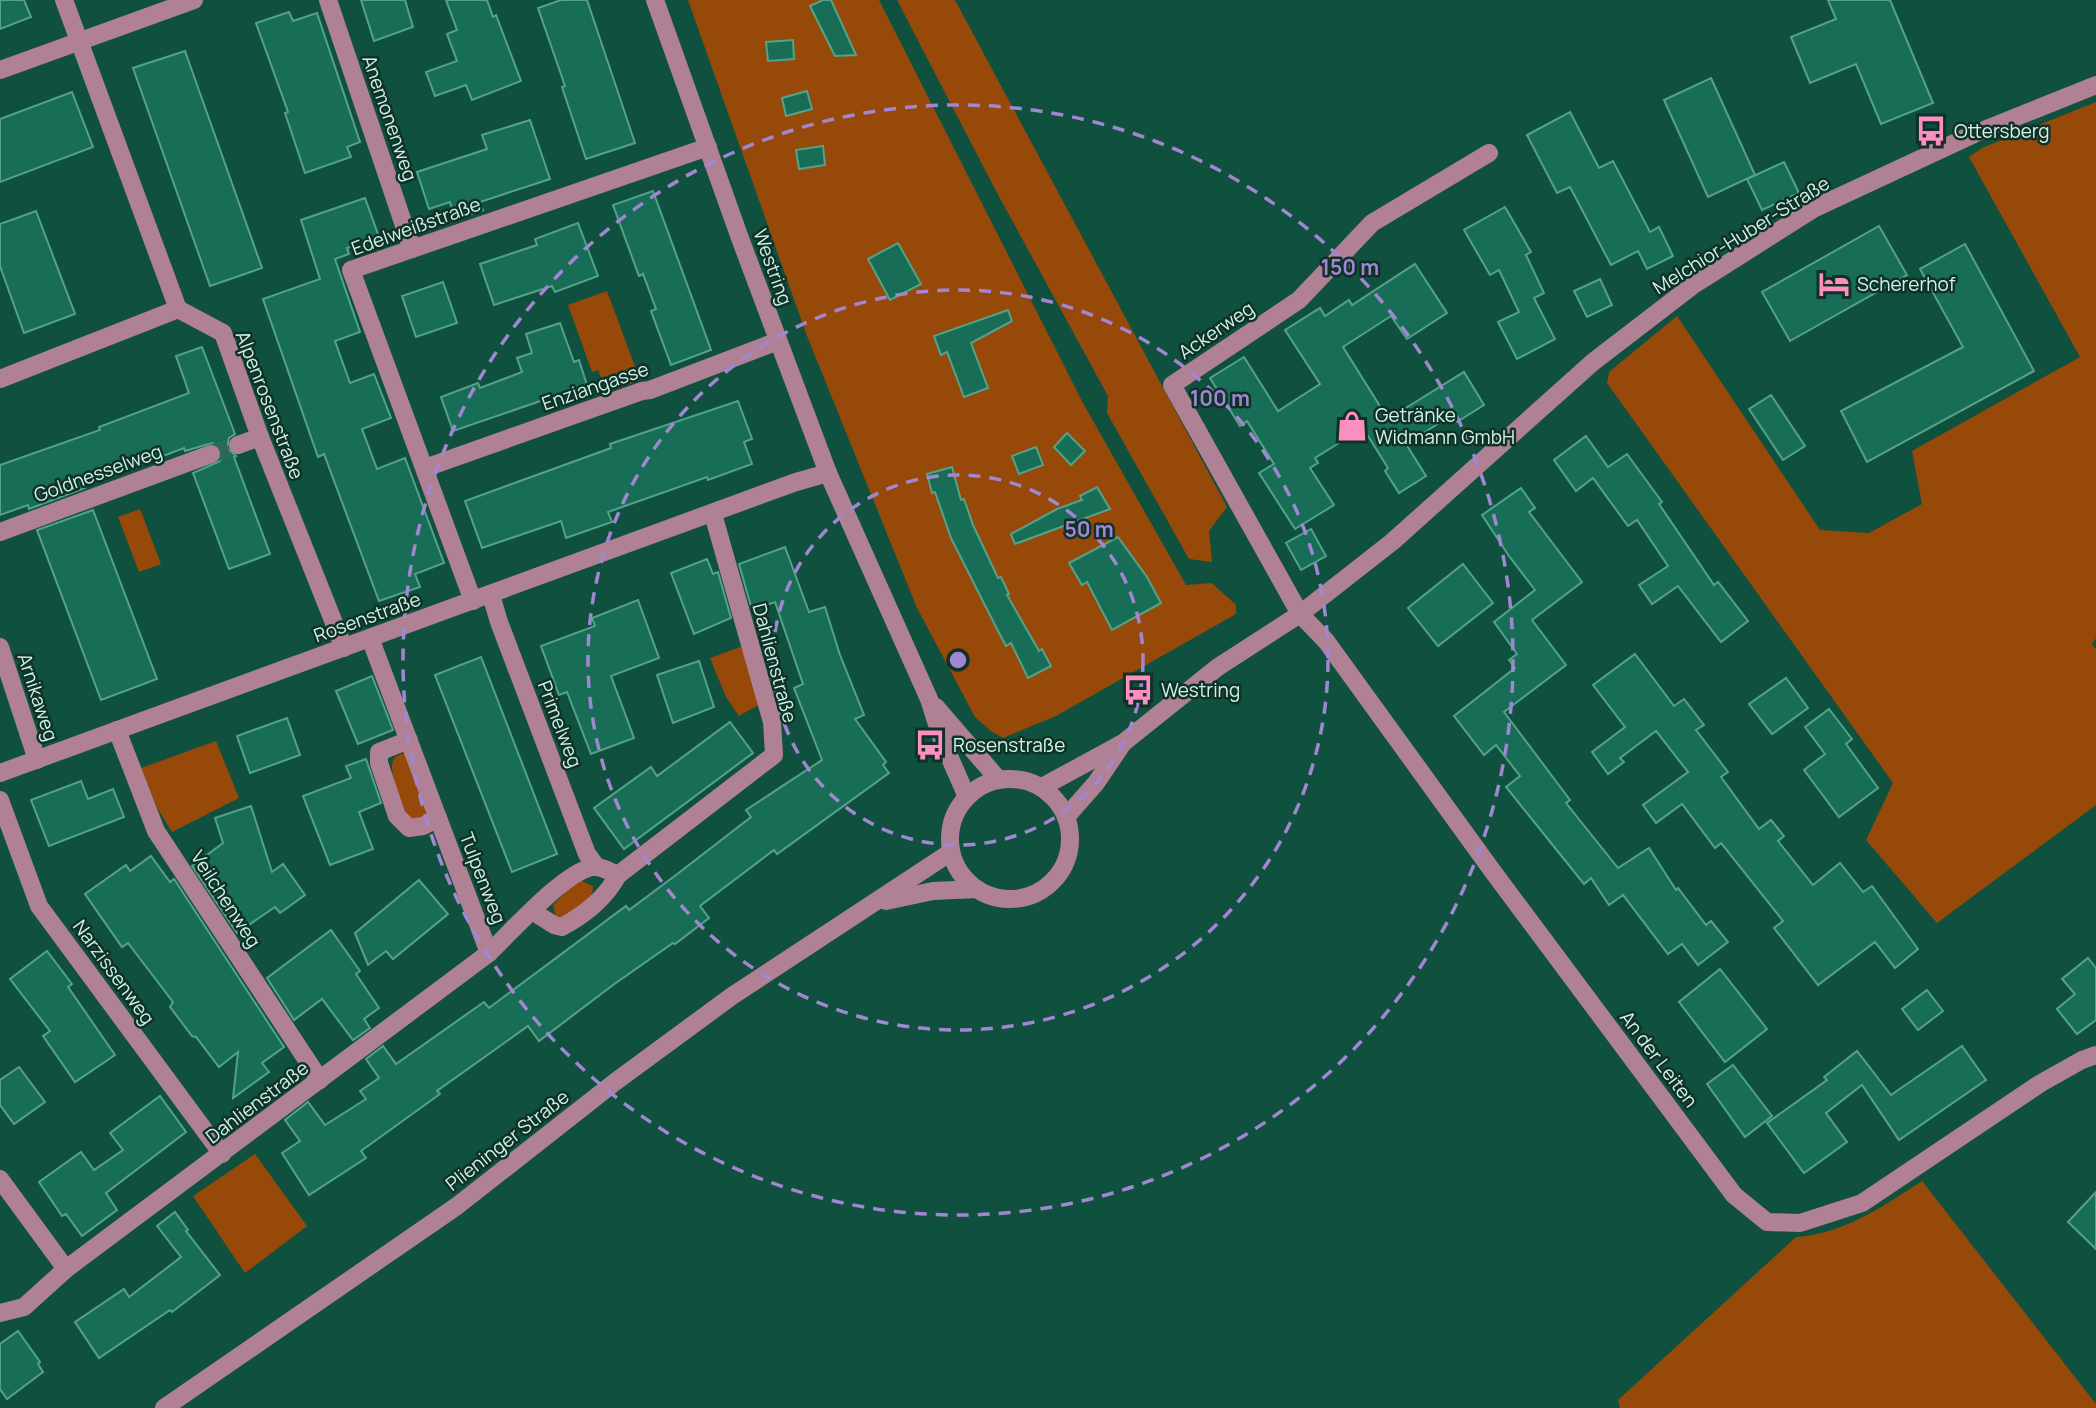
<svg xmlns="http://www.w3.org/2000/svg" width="2096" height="1408" viewBox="0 0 2096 1408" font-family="Manrope,sans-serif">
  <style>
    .green { fill: #974909 }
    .building { fill: #186d57; stroke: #55a28a; stroke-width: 2 }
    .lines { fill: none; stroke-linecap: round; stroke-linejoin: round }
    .minor-tunnel { stroke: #2d6958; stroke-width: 18; stroke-dasharray: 18 9; stroke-linecap: butt }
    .minor { stroke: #b08195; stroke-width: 18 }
    .ring { fill: none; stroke: #a186d1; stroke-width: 3.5; stroke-dasharray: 12 9 }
    .labels { text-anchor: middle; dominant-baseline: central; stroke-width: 5; stroke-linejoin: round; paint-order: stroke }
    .street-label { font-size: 19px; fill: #cff4e6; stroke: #103128 }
    .poi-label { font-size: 19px; fill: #cff4e6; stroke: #103128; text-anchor: start }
    .centre { fill: #a186d1; stroke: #103128; stroke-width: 3.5 }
    .ring-label { font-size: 21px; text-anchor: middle; font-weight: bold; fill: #a186d1; stroke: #103128; stroke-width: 5; stroke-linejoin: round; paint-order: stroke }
  </style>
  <rect width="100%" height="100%" fill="#10503f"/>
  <g class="green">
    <polygon points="688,0 879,0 1083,403 1186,585 1212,583 1236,605 1236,614 1056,716 1003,738 991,731 975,717 917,608 807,336"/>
    <polygon points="897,0 955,0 1227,507 1209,531 1212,562 1189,559 1107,413 1108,396 996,191"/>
    <polygon points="2096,102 2096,638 2092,645 2096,649 2096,805 1937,923 1866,840 1893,783 1607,383 1609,372 1677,316 1820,530 1869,533 1922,504 1912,451 2080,357 1969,157 1982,148"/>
    <path d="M 607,291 L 640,380 C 620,388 607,396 598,370 L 592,372 L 568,305 Z"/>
    <polygon points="140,509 161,564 139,572 118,517"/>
    <polygon points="743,646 760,704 739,716 726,697 710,658"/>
    <polygon points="216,741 239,798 172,832 156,806 141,768"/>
    <path d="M 407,753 L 432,812 L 428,818 L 409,820 C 404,808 388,773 393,761 C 395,755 401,754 407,753 Z"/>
    <path d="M 582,881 L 593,886 C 593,905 572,914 556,919 L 553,905 L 569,888 Z"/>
    <polygon points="255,1154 307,1226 245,1273 193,1196"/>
    <path d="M 1922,1181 L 2096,1404 L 2096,1408 L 1620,1408 L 1618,1400 L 1796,1237 C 1844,1234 1883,1206 1922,1181 Z"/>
  </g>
  <g class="building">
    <polygon points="0,0 24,0 31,17 0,29"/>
    <polygon points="361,0 405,0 413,27 374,41"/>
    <polygon points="446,0 487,0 493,17 496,15 521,81 472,100 466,85 435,96 426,72 457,61 447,34 457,30"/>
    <polygon points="561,0 587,0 635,143 586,159 562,87 565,86 538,8"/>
    <polygon points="823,0 831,0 856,55 835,56 810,6"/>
    <polygon points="1828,0 1890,0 1933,103 1881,124 1856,64 1810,83 1791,37 1836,19"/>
    <polygon points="289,12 293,21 317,13 360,142 347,147 351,157 305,173 285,113 288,112 256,23"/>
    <polygon points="793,40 794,59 768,61 766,42"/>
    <polygon points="185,51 262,268 210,286 133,68"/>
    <polygon points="1711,78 1755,175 1708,197 1664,100"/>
    <polygon points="807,91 812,109 786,116 782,98"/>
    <polygon points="72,92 93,147 0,182 0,119"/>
    <polygon points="1570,112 1599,168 1613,161 1650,232 1659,227 1673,256 1647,269 1638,251 1611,265 1570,187 1557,193 1527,135"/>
    <polygon points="530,120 550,179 480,202 483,210 455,219 450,202 429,209 417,172 487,149 482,135"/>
    <polygon points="823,146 825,165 799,169 796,150"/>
    <polygon points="1784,162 1799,193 1762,210 1747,179"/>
    <polygon points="653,191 711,350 671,365 651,311 656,309 643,274 639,276 613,205"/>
    <polygon points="365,198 379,237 347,248 349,254 335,259 360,332 335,341 350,383 374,374 391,418 362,429 377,469 405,458 444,563 415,574 420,587 379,601 324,454 318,457 263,299 320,279 301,220"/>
    <polygon points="1505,207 1531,252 1526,255 1544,293 1534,298 1555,339 1517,359 1498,322 1519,312 1499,270 1490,275 1464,230"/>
    <polygon points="36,211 75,314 24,333 0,266 0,224"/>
    <polygon points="578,223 598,276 555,292 552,286 494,305 480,264 537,245 535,239"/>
    <polygon points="1879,226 1907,275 1790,341 1762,292"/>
    <polygon points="898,243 921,284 890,300 868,259"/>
    <polygon points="1965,244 2034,371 1867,462 1841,411 1963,347 1920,269"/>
    <polygon points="1415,264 1447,313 1407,339 1391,316 1343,347 1388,419 1464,372 1484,405 1457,422 1452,415 1406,444 1426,476 1399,493 1385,471 1388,468 1363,428 1315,458 1318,463 1310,468 1334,505 1295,529 1259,473 1274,464 1247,421 1240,426 1210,378 1244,357 1278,411 1320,384 1285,330 1320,308 1325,316 1349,300 1352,305"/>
    <polygon points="1600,279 1612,305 1587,317 1574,291"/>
    <polygon points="443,282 457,323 416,337 402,296"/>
    <polygon points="1008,310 1012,321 971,343 988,388 964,397 947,352 941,355 934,336"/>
    <polygon points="560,323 574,362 579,360 587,385 453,431 441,397 478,383 480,388 522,372 517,358 532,353 526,334"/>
    <polygon points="202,347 235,434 229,438 227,448 236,456 234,457 270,554 229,569 193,473 220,461 221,449 212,443 185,451 184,448 91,483 84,485 85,488 29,509 28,505 0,515 0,465 100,430 99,427 189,393 176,356"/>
    <polygon points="1771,395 1805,446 1783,460 1749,409"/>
    <polygon points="738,401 752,439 744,442 752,464 708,480 707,477 608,512 612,522 566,538 561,521 482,548 465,501 611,448 610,444"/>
    <polygon points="1067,433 1085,451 1071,465 1054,447"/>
    <polygon points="1586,436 1608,467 1627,454 1662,502 1659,504 1714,585 1718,582 1748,621 1721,642 1678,586 1652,604 1639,585 1668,566 1637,520 1628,526 1593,478 1576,491 1554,460"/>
    <polygon points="1036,447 1043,465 1019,474 1012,456"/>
    <polygon points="952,467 961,500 964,499 973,525 998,578 1001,577 1009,594 1007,595 1039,651 1042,649 1051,666 1028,678 1011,643 1006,646 997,629 951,538 935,492 932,493 927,474"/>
    <polygon points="1097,487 1110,509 1015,544 1011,534 1057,509 1082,500 1080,496"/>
    <polygon points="1521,488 1535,508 1529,512 1582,582 1532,620 1566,665 1504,712 1570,800 1566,803 1618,868 1649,848 1676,890 1678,888 1706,925 1711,921 1728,942 1698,965 1682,944 1668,954 1623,895 1609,905 1591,878 1584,884 1506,787 1520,776 1496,745 1484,755 1454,716 1515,668 1509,660 1517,654 1494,622 1535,590 1509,556 1482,515"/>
    <polygon points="93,510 157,679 101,700 37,530"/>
    <polygon points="1311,529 1326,556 1301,570 1286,543"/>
    <polygon points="1118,537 1147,577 1161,603 1112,630 1087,582 1082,585 1069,563"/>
    <polygon points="785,547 809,612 825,607 840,655 864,715 855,719 886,762 883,765 889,773 777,854 774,850 700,906 709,918 675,944 673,943 613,985 539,1041 528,1026 437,1091 440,1094 361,1151 366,1158 309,1195 282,1153 300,1141 285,1120 308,1102 325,1125 366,1099 360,1091 379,1078 366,1059 383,1046 396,1064 484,1002 489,1008 626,906 629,910 676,875 751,817 746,810 822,760 794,688 803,684 775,602 752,610 739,564"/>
    <polygon points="707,559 713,574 718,572 731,618 694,634 671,573"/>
    <polygon points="1463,564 1493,603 1438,646 1408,608"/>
    <polygon points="638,600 659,658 611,676 634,738 591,754 567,692 559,695 541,646 595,626 592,618"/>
    <polygon points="1635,654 1674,706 1684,699 1704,725 1696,730 1728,772 1721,777 1759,829 1771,820 1784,836 1778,841 1813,885 1840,863 1863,892 1872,886 1918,949 1895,968 1875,942 1818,985 1774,928 1783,921 1721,843 1715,848 1682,804 1656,823 1643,805 1688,772 1656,731 1620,758 1624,762 1608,774 1592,752 1625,727 1593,685"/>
    <polygon points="481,657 557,854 512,872 435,675"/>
    <polygon points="699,661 714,707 673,723 657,675"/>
    <polygon points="372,676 393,730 358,744 336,691"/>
    <polygon points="1786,678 1808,708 1772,734 1749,704"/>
    <polygon points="1829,709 1852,739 1846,744 1878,788 1839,817 1804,770 1825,754 1805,727"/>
    <polygon points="287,718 300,755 250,773 237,736"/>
    <polygon points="730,722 753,753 624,849 594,808 651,767 657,776"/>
    <polygon points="366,759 381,803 359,812 373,849 330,865 303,796 351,778 346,766"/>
    <polygon points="81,781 88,799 113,789 124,817 49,846 31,800"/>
    <polygon points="251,806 272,872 283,864 305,895 280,913 275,907 237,933 192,866 223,843 215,818"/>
    <polygon points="151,856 170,882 174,879 284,1047 262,1063 269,1072 233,1098 238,1052 219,1067 196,1037 192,1036 170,1007 173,1002 128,943 122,947 85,894 126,865 130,871"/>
    <polygon points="419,880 448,914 393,959 386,951 368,965 355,933"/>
    <polygon points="331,930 360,971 356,974 379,1008 364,1019 370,1028 353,1040 322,999 294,1020 267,978"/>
    <polygon points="47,951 72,984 68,987 115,1055 75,1082 43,1036 50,1031 10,979"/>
    <polygon points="2088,958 2096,968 2096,1020 2077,1034 2057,1009 2075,994 2062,979"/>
    <polygon points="1720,969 1767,1029 1725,1062 1679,1002"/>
    <polygon points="1927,990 1943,1011 1918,1030 1902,1009"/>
    <polygon points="1962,1046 1986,1080 1899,1140 1862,1085 1826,1113 1847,1142 1804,1173 1767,1123 1827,1080 1824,1077 1857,1051 1891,1095"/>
    <polygon points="1733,1065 1772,1116 1745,1137 1707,1084"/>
    <polygon points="19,1067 45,1102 14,1124 0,1105 0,1080"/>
    <polygon points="160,1096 186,1132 106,1193 117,1210 82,1236 66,1214 62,1216 39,1182 81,1152 94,1170 123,1150 110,1133"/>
    <polygon points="2096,1192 2096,1249 2068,1222"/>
    <polygon points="175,1212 188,1230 186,1231 220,1275 172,1312 170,1310 99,1358 75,1322 124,1289 129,1297 181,1257 157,1226"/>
    <polygon points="18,1331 40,1362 38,1364 43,1372 7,1399 0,1389 0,1344"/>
  </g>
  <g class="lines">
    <polyline class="minor-tunnel" points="211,454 238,445"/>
    <g class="minor">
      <polyline points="64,0 178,309 223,333 260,437 344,648"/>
      <polyline points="328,0 412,249"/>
      <polyline points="655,0 741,241 828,473 929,699 942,740 967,797"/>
      <polyline points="0,70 194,0"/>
      <polyline points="1489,153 1372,223 1299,300 1172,385 1300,614 1326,641 1491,869 1734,1195 1767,1222 1800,1223 1862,1203 2041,1083 2082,1060 2096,1055"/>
      <polyline points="0,379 178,309"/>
      <polyline points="238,445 260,437"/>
      <polyline points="425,468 642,391 650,390 778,341"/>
      <polyline points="0,532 211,454"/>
      <polyline points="491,595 499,622 587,854 596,866"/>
      <polyline points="473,601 351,270 708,147"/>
      <polyline points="370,638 489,953"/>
      <polyline points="0,647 37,760"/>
      <polyline points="936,707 998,779"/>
      <polyline points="117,730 156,831 320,1080"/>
      <polyline points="409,740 379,752 379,763 397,816 409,828 423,826 438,818"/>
      <polyline points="0,773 796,482 828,473"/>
      <circle cx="1010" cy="839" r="60"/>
      <polyline points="1042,787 1123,743 1218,667 1300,614 1392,542 1593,362 1692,286 1815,208 1974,134 2096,85"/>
      <polyline points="0,800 39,906 222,1154"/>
      <polyline points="1066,817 1096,783 1121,746"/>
      <polyline points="886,901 933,891 977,889"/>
      <path d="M 532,911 L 554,925 L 562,927 C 585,914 605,899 618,875"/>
      <polyline points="0,1179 66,1269"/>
      <path d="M 0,1313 L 24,1307 L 66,1269 L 489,953 C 512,931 564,872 593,867 C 601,866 611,872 618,875 L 774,755 L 772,722 L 713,514"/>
      <polyline points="164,1408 457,1206 615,1082 732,996 951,852"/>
    </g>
  </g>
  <g class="ring">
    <circle cx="958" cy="660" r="185"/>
    <circle cx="958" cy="660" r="370"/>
    <circle cx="958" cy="660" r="555"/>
  </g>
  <defs>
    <g id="bus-bare" transform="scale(2.415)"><path d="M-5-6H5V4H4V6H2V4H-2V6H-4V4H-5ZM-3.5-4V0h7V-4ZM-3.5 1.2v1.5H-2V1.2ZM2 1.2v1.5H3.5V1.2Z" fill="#fc8fc2" stroke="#103128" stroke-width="2.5" paint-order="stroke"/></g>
    <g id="hotel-bare" transform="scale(2.415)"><path d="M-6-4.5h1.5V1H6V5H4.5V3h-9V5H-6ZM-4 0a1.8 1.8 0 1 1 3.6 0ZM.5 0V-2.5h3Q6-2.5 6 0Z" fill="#fc8fc2" stroke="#103128" stroke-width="2.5" paint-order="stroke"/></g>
    <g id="shop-bare" transform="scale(2.415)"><path d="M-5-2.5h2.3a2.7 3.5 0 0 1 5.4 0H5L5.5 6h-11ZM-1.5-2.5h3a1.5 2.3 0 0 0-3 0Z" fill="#fc8fc2" stroke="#103128" stroke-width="2.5" paint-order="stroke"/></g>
  </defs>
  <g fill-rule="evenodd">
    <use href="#bus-bare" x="1931" y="131"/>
    <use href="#hotel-bare" x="1834" y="284"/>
    <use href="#shop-bare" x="1352" y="426"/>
    <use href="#bus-bare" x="1138" y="690"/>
    <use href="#bus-bare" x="930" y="745"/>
  </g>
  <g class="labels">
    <g class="street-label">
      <text transform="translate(390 118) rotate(71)">Anemonenweg</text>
      <text transform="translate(416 226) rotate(-20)">Edelweißstraße</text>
      <text transform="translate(1741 235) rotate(-32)">Melchior-Huber-Straße</text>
      <text transform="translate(773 267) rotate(70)">Westring</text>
      <text transform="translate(1216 330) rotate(-34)">Ackerweg</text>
      <text transform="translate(595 386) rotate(-19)">Enziangasse</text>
      <text transform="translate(270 405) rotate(69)">Alpenrosenstraße</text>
      <text transform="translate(98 473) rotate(-20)">Goldnesselweg</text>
      <text transform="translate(367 617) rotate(-20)">Rosenstraße</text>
      <text transform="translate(775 663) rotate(75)">Dahlienstraße</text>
      <text transform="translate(38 697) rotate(72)">Arnikaweg</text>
      <text transform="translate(560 724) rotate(69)">Primelweg</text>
      <text transform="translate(483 878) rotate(69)">Tulpenweg</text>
      <text transform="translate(226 899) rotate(57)">Veilchenweg</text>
      <text transform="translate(114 972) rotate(54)">Narzissenweg</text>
      <text transform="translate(1659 1059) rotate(53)">An der Leiten</text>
      <text transform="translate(257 1102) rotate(-37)">Dahlienstraße</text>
      <text transform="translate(507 1140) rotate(-38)">Plieninger Straße</text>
    </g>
    <g class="poi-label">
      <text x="1954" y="131">Ottersberg</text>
      <text x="1857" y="284">Schererhof</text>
      <text x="1375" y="415">Getränke<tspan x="1375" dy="22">Widmann GmbH</tspan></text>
      <text x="1161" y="690">Westring</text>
      <text x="953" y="745">Rosenstraße</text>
    </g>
  </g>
  <circle cx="958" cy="660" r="10" class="centre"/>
  <g class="ring-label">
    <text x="1350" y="275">150 m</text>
    <text x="1220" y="406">100 m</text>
    <text x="1089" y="537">50 m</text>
  </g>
</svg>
